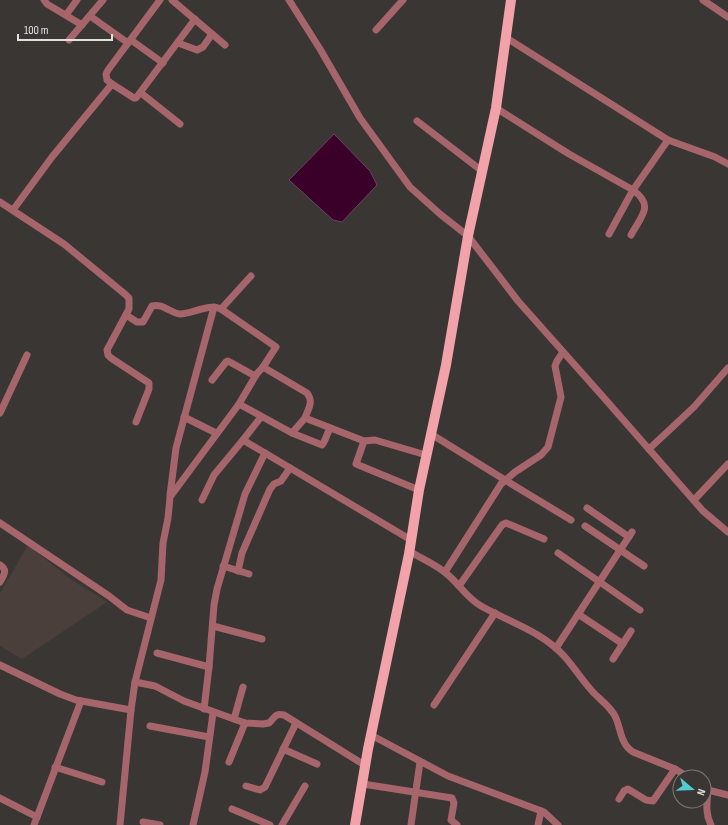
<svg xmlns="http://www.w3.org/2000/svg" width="728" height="825" viewBox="0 0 728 825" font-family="'Sofia Sans Condensed',sans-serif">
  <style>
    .built { fill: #4a3f3b }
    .water { fill: #3b002a; stroke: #6d4360 }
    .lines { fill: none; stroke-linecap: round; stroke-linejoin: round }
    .street { stroke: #a5656b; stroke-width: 7 }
    .primary { stroke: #f2a3a9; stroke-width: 10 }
  </style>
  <rect width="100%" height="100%" fill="#3a3634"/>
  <polygon class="built" points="28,545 69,578 107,602 22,659 0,646 0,593"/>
  <polygon class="water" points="334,134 370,171 377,185 342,222 333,220 289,180"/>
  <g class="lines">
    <g class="street">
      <polyline points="44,0 47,4 82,25"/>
      <polyline points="172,0 225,45"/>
      <polyline points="289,0 320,49 360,118 410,187 440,214 468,236 518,301 605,399 703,511 728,532"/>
      <polyline points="703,0 728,17"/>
      <polyline points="66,15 77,0"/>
      <polyline points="90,16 128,43"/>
      <polyline points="376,30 403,0"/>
      <polyline points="505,37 668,140"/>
      <polyline points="69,40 103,0"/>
      <polyline points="131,40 163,63"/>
      <polyline points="178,43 197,50 203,47 212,34"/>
      <polyline points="112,84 134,98 136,98 195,19"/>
      <polyline points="141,93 180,124"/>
      <polyline points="496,108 569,154 633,190 668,140 715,157 728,164"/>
      <polyline points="417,121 482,171"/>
      <polyline points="0,202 64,244 126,295 129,298 129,309 107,350 108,355 111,358 149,383 149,389 136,422"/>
      <polyline points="13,210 52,157 112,84 107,80 106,74 108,70 160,0"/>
      <path d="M 609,234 L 633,190 C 655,206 641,216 631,235"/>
      <polyline points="221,309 251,276"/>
      <path d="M 126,315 L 137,322 L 143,322 L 152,306 C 163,303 170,313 180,314 C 193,314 208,303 221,309 L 276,347 L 263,367 L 307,393 C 314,402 308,409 305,418"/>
      <polyline points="212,380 226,362 228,361 255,376 263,367"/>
      <polyline points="239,404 256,375"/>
      <polyline points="0,413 27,355"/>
      <polyline points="184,417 216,433"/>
      <polyline points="292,433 322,445 324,442 330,428"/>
      <polyline points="431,434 505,480 571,520"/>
      <polyline points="243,440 411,540"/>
      <polyline points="364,441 375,440 426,455"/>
      <polyline points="649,449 694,407 728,368"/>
      <polyline points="170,495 176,448 214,307"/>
      <polyline points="202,500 214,475 243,440 261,417"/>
      <polyline points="694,500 728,464"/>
      <polyline points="587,508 629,537"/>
      <polyline points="0,523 109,596 127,610 151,618"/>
      <polyline points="585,526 644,566"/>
      <path d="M 409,551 C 422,559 438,565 448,575 C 460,585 467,598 481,606 C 509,622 541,631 564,656 C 574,667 582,680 592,691 C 599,699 610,706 615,716 C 621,728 620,744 633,752 L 675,769 L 688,777"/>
      <polyline points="558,553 640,610"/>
      <path d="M 0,565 C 8,570 4,575 0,582"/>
      <polyline points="223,566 249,574"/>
      <polyline points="238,571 242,553 270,489 274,484 281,481 290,468"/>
      <polyline points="445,572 501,484 515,472 541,455 548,447 561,397 555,366 557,361 563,352"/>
      <polyline points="459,586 502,525 506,523 511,525 544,539"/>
      <polyline points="578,614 623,644"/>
      <polyline points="213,626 262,639"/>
      <polyline points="556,648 632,532"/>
      <polyline points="157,653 209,667"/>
      <polyline points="613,659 631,631"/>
      <polyline points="0,665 60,694 76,700 131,710"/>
      <path d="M 135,682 L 155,686 L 184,701 L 245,723 L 263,724 L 269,723 C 276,717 274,713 284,715 L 366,766"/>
      <polyline points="434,705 495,613"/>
      <polyline points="204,709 209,667 214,605 217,589 245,494 265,453"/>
      <polyline points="234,719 243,687"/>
      <polyline points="150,726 209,737"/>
      <polyline points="371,735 448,776 544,812 558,825"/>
      <polyline points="283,749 317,764"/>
      <polyline points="229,762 245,723"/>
      <polyline points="55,767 102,782"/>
      <polyline points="363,784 452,798 454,803 451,820 457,825"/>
      <polyline points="246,786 260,790 265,787 296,723"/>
      <polyline points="704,787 708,790 728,795"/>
      <path d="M 708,790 C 707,803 705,813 711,825"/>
      <polyline points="0,798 37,817"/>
      <polyline points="619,799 624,791 628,789 646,800 653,801 675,769"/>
      <polyline points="232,809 270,825"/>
      <polyline points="143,822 160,825"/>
      <polyline points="34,825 81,701"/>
      <polyline points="120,825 131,710 135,682 161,580 163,543 168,518 170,497 239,404 292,433 305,418 364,441 356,464 419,490"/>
      <polyline points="193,825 205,772 213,713"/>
      <polyline points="282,825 305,786"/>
      <polyline points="411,825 420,762"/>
      <polyline points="538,825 541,811"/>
    </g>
    <polyline class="primary" points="355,825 368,749 409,554 419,490 446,365 468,236 496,108 511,0"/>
  </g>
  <g transform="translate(692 789) rotate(109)"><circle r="19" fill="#3a3634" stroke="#7e7a78"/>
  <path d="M0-3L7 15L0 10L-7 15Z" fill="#51ccd1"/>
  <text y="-6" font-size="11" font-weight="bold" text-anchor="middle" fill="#e3e0df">N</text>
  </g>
  <path d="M18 34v6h94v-6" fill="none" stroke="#e3e0df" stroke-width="2"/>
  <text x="24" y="34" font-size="12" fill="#e3e0df" stroke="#3a3634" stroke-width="3" paint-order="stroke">100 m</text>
</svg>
